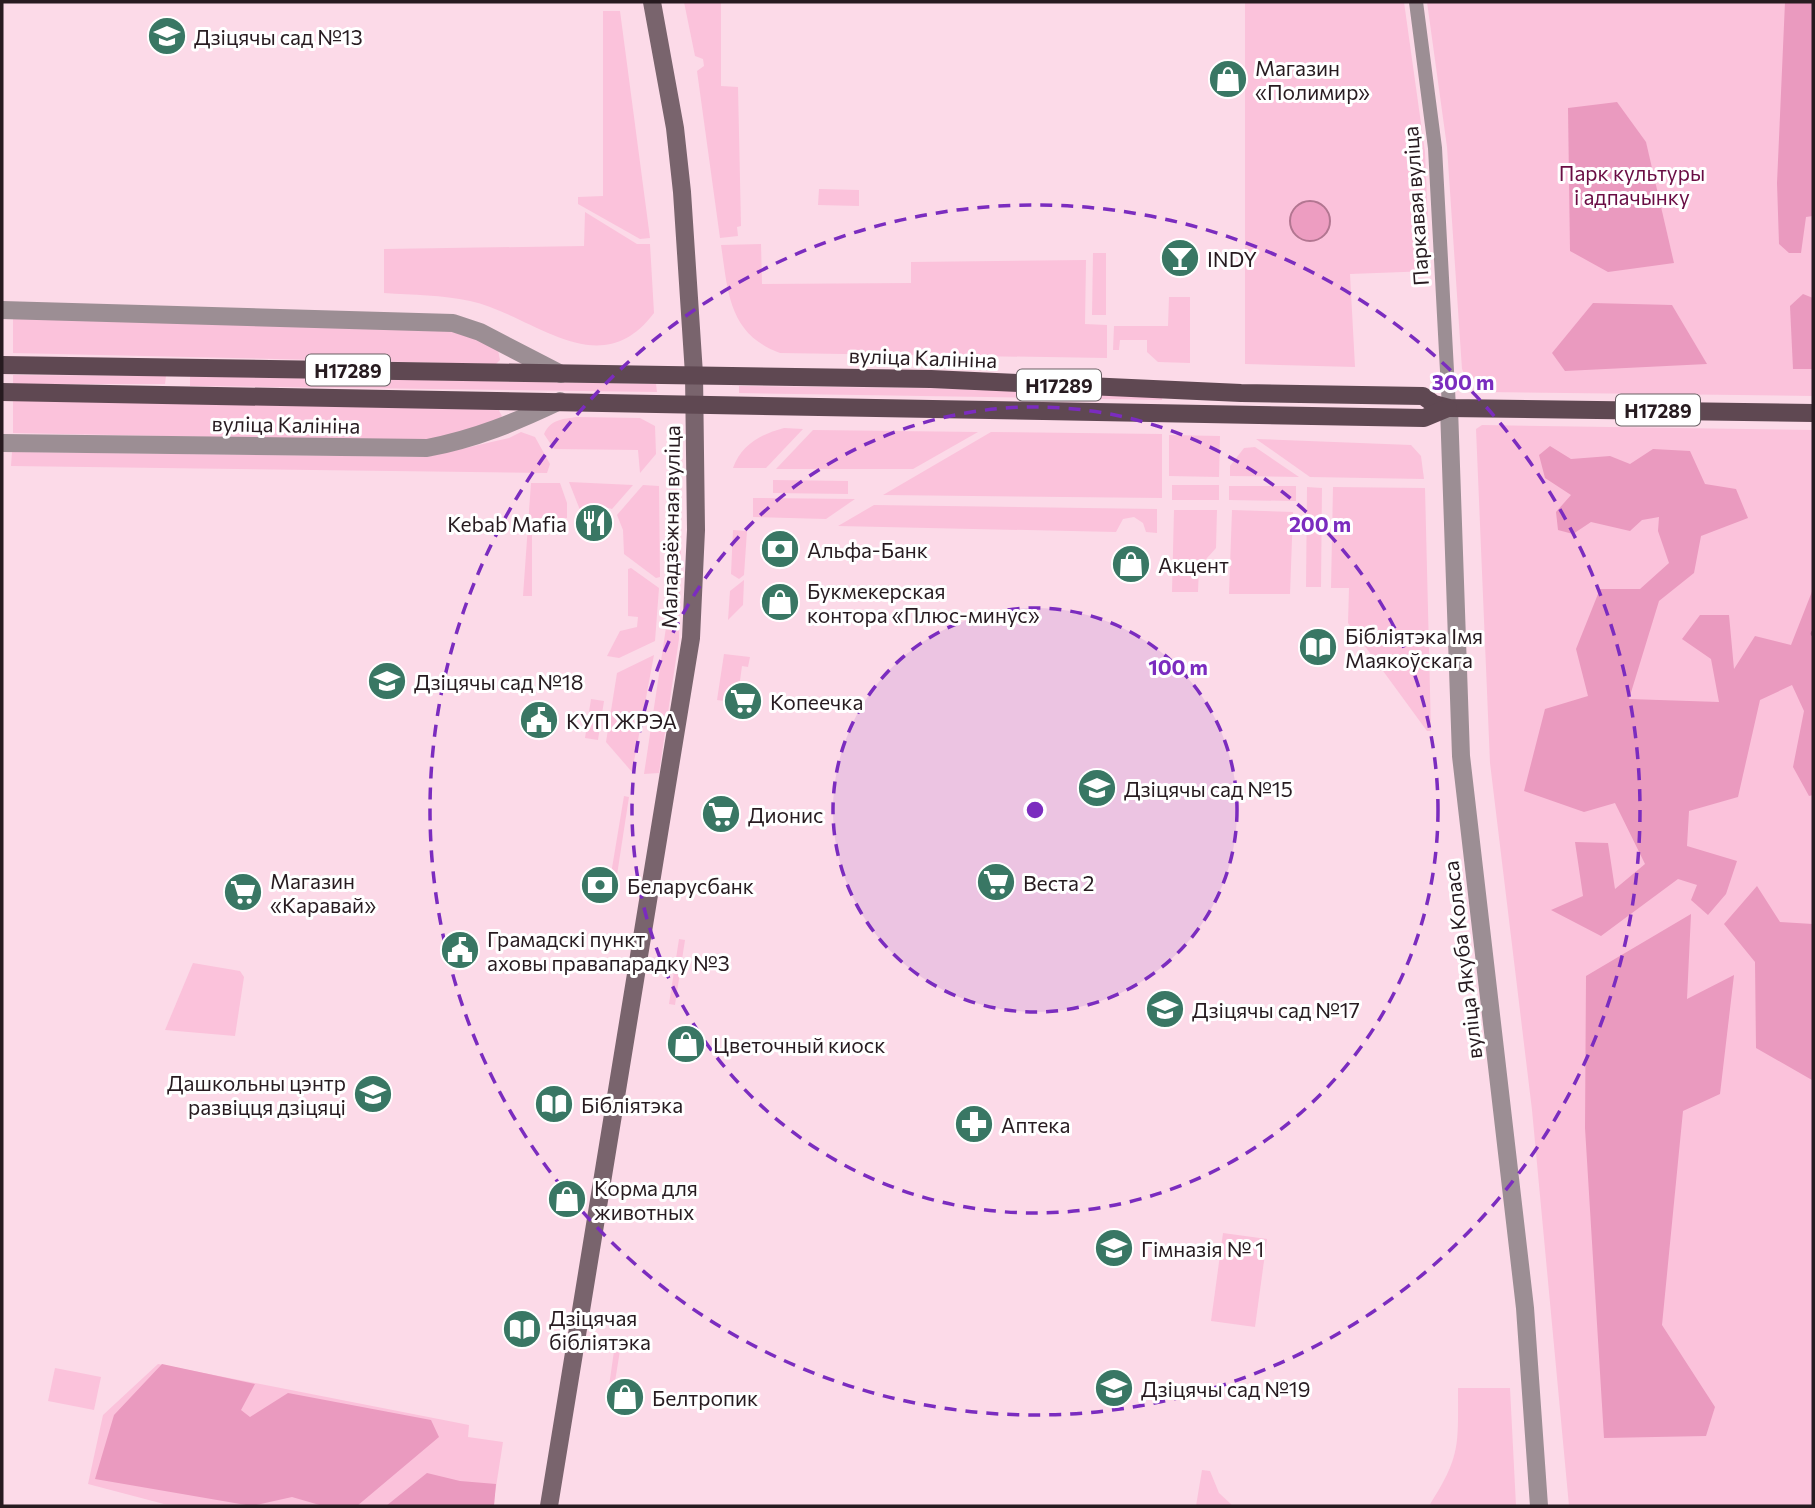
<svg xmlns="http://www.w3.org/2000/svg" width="1815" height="1508" viewBox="0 0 1815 1508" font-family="Commissioner,sans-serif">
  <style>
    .green { fill: #fbc2db }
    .forest { fill: #ea9abf }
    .water { fill: #ed9dc1; stroke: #b27691; stroke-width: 2 }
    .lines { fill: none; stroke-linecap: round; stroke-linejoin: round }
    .stream { stroke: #b27691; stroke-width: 4.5 }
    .minor { stroke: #9c8e94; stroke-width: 14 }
    .tertiary { stroke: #9c8e94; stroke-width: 18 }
    .secondary { stroke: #79646d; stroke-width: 18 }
    .primary { stroke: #5f4852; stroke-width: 18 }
    .ring { fill: none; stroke: #7b2cbf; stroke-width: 3.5; stroke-dasharray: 12 9 }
    .labels { text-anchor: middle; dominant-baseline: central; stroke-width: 6; stroke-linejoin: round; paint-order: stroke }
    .shield { fill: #fff; stroke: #685f63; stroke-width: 2 }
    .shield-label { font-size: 19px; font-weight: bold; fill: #271b20 }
    .poi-label { font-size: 21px; fill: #271b20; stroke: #fff; text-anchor: start }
    .park-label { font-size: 21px; fill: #6a0d44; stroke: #fff }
    .street-label { font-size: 21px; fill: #271b20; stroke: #fff }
    .centre { fill: #7b2cbf; stroke: #fff; stroke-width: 3.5 }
    .ring-label { font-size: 21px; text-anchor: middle; font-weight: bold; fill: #7b2cbf; stroke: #fff; stroke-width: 6; stroke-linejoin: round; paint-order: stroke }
  </style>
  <rect width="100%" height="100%" fill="#fcdae8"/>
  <g class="green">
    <polygon points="684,2 721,2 721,86 738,87 741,226 737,227 738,236 720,238 697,71 704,66 703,59 695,56"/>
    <polygon points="1245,2 1404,2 1425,152 1430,271 1350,274 1355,367 1245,364"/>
    <polygon points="1427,2 1813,2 1813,396 1486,392 1468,382 1462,369 1447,147"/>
    <polygon points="603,11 620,11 650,238 640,239 578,204 578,197 603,196"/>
    <polygon points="819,189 859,190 859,206 818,205"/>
    <path d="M 585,212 L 637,244 L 650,244 L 654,313 C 599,386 534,315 470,301 C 442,295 413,295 384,293 L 384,249 L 584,246 Z"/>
    <path d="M 761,244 L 762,284 L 911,283 L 911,262 L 1086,260 L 1085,324 L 1107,325 L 1107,358 L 780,353 C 728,334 728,291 721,245 Z"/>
    <polygon points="1093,253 1106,253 1106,315 1092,315"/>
    <polygon points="1169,297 1190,297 1190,363 1158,362 1147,352 1147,340 1120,340 1119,350 1113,350 1114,326 1168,326"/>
    <polygon points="13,316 453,330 477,338 498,350 500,360 496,364 13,353"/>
    <polygon points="13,375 166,376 165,384 13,384"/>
    <polygon points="190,376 656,384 657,392 190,386"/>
    <polygon points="739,386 1163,391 1162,400 739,393"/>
    <polygon points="13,399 497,407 502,416 499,421 427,441 13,433"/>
    <path d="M 577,417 L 640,418 L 655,426 L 656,454 L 640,473 L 638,450 L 554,449 L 544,434 C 551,419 563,419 577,417 Z"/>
    <polygon points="1482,425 1813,430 1813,1506 1569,1506 1532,1110 1490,763 1476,429"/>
    <path d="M 784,428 L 803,429 L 766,468 L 733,468 C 741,445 761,434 784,428 Z"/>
    <polygon points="813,430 978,432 913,469 776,469"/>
    <polygon points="521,432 535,437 550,464 547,473 11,466 12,452 426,457 509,438"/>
    <polygon points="991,432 1162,434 1162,498 883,495"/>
    <polygon points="1169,435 1220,436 1219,477 1169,476"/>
    <polygon points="1256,439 1411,445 1421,456 1424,479 1310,477"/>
    <polygon points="1255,447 1299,477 1230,476 1230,466 1244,448"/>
    <polygon points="668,448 674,452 681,531 679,639 659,773 644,774 667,621 670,545"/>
    <polygon points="773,480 848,481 848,494 773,493"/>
    <polygon points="569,482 633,485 612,509 601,506 580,510"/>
    <polygon points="531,483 560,483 567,503 567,518 532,518 532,596 523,596"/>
    <polygon points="643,485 659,486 660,577 656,578 624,554 623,530 617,515"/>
    <rect x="1172" y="485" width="47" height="15"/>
    <polygon points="1229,486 1296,486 1296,501 1229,500"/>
    <polygon points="1307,487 1322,488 1321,587 1306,587"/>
    <polygon points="1333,487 1425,488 1431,731 1427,731 1348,623 1349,588 1331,588"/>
    <polygon points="753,498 855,499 826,519 753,517"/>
    <polygon points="874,505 1157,509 1157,533 1146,532 1143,523 1134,517 1123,519 1116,532 838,526"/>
    <polygon points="1174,510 1217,510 1216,548 1199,567 1198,592 1172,592"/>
    <polygon points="1232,510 1293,512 1290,594 1229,594"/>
    <polygon points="733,530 747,531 744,575 739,579 731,574"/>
    <polygon points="631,568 659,588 655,641 619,658 607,656 620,631 637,627 638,617 628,616 628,569"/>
    <polygon points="744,580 743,605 728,620 730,591"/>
    <polygon points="724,654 750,657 748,667 742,666 737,703 717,700"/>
    <polygon points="654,655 632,772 606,742 617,673"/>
    <polygon points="591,699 604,701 598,740 585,738"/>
    <polygon points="624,796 629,797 617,875 611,874"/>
    <polygon points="679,939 685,940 675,1005 669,1004"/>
    <polygon points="193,963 240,971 244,977 235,1036 165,1030"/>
    <polygon points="1223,1233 1267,1239 1255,1327 1211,1321"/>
    <polygon points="616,1337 622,1338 613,1394 608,1393"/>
    <polygon points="158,1364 469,1425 468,1437 503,1442 493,1506 194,1506 164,1504 88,1484 103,1415"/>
    <polygon points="55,1368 101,1377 94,1410 48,1401"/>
    <path d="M 1458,1388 L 1510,1388 L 1516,1506 L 1429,1506 C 1461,1456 1458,1446 1458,1388 Z"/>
    <polygon points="1202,1470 1210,1471 1219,1493 1233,1506 1196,1506"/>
  </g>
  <g class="forest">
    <polygon points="1785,2 1813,2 1813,216 1806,217 1801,253 1789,253 1779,244 1777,183"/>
    <polygon points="1617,102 1646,142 1674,263 1608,272 1570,251 1568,108"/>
    <polygon points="1803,294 1813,298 1813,369 1793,369 1790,306"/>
    <polygon points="1593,303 1672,305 1707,364 1565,371 1552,353"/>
    <polygon points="1550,446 1571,459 1610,456 1630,464 1653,449 1690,451 1705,484 1736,489 1748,518 1701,536 1694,573 1659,601 1629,699 1719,702 1711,659 1682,639 1700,615 1729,615 1734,669 1755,636 1791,645 1813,589 1813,795 1809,796 1793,767 1804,711 1792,685 1760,700 1738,797 1689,811 1687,846 1737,861 1726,894 1708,915 1691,900 1697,885 1678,879 1601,936 1551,910 1583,896 1575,842 1608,843 1615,889 1645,864 1615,803 1584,812 1524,791 1545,709 1588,696 1576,649 1600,589 1640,589 1669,563 1658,531 1659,517 1642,520 1630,531 1591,522 1573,534 1558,530 1556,512 1571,495 1545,478 1539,455"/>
    <polygon points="1757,886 1780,922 1813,924 1812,1080 1756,1048 1755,962 1724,924"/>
    <polygon points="1691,914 1687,999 1734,975 1720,1094 1683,1111 1662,1325 1715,1407 1706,1436 1604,1438 1585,1128 1586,976"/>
    <polygon points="162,1364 255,1384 241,1410 250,1417 288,1393 431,1420 439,1437 357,1506 323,1506 292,1497 252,1506 95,1479 114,1415"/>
    <polygon points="427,1473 460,1481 496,1484 494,1506 386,1506"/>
  </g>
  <circle class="water" cx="1310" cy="221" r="20"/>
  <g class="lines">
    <polyline class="stream" points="1813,633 1813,634"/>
    <polyline class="minor" points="1416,2 1435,148 1449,408"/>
    <g class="tertiary">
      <polyline points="2,310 453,323 480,332 561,374"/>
      <polyline points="1449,408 1461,756 1525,1308 1539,1506"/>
      <path d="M 2,443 L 427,448 C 475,439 516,422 560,401"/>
    </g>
    <polyline class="secondary" points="549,1506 691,638 696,530 694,374 682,192 675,128 652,2"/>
    <g class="primary">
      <polyline points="2,365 931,379 1241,393 1423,396 1434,404 1449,408 1813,413"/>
      <polyline points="2,392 1424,418 1448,408"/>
    </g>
  </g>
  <circle cx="1035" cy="810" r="202" fill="#7b2cbf" fill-opacity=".12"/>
  <g class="ring">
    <circle cx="1035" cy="810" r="202"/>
    <circle cx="1035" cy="810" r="403"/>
    <circle cx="1035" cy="810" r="605"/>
  </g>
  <defs>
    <g id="school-disc" transform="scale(2.0125)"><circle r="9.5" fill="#397764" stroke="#fff"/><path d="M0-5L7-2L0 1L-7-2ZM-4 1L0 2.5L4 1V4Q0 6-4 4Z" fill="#fff"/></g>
    <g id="shop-disc" transform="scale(2.0125)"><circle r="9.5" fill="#397764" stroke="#fff"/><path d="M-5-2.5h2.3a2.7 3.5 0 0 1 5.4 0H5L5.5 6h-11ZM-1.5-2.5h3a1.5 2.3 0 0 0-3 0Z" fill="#fff"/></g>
    <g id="bar-disc" transform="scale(2.0125)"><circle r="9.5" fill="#397764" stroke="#fff"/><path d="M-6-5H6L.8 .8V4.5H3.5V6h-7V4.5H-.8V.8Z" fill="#fff"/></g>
    <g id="restaurant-disc" transform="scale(2.0125)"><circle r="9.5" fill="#397764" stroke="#fff"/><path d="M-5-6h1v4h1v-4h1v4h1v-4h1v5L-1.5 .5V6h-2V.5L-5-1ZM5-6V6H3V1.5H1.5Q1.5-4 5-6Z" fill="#fff"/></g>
    <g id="bank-disc" transform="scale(2.0125)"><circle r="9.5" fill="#397764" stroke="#fff"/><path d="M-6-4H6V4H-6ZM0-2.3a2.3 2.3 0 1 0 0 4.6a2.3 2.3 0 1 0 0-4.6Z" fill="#fff"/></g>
    <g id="library-disc" transform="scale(2.0125)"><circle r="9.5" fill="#397764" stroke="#fff"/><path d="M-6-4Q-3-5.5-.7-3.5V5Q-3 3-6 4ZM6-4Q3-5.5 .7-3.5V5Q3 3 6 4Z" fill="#fff"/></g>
    <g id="supermarket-disc" transform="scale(2.0125)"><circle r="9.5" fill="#397764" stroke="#fff"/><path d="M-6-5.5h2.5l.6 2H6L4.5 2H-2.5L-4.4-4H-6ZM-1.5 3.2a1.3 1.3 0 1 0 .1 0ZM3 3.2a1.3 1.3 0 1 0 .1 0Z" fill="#fff"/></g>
    <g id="civic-disc" transform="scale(2.0125)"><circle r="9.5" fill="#397764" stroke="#fff"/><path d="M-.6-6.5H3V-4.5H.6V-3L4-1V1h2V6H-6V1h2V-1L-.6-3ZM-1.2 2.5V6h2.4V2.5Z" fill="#fff"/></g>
    <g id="pharmacy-disc" transform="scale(2.0125)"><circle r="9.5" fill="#397764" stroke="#fff"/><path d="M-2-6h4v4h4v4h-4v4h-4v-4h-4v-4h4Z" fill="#fff"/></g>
  </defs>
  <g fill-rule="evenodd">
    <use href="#school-disc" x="167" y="36"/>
    <use href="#shop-disc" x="1228" y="79"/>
    <use href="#bar-disc" x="1180" y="258"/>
    <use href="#restaurant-disc" x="594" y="523"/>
    <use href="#bank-disc" x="780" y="549"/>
    <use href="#shop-disc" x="1131" y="564"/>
    <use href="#shop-disc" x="780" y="602"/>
    <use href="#library-disc" x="1318" y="647"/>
    <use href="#school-disc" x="387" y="681"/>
    <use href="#supermarket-disc" x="743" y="701"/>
    <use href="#civic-disc" x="539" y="720"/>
    <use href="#school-disc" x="1097" y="788"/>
    <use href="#supermarket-disc" x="721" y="814"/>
    <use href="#supermarket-disc" x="996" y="882"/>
    <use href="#bank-disc" x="600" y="885"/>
    <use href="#supermarket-disc" x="243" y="892"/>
    <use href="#civic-disc" x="460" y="950"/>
    <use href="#school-disc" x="1165" y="1009"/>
    <use href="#shop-disc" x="686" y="1044"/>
    <use href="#school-disc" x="373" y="1094"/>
    <use href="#library-disc" x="554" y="1104"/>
    <use href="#pharmacy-disc" x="974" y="1124"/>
    <use href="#shop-disc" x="567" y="1199"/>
    <use href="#school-disc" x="1114" y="1248"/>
    <use href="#library-disc" x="522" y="1329"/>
    <use href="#school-disc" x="1114" y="1388"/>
    <use href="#shop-disc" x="625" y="1397"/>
  </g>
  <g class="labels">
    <g class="shield">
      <rect x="306" y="354.5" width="84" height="31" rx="5"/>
      <rect x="1017" y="369.5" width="84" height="31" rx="5"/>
      <rect x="1616" y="394.5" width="84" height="31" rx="5"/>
    </g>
    <g class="shield-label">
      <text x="348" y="370">Н17289</text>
      <text x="1059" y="385">Н17289</text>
      <text x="1658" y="410">Н17289</text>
    </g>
    <g class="poi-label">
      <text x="194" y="36">Дзіцячы сад №13</text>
      <text x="1255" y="67">Магазин<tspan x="1255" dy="24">«Полимир»</tspan></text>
      <text x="1207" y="258">INDY</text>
      <text x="567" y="523" text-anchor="end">Kebab Mafia</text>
      <text x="807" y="549">Альфа-Банк</text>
      <text x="1158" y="564">Акцент</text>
      <text x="807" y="590">Букмекерская<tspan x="807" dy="24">контора «Плюс-минус»</tspan></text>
      <text x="1345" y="635">Бібліятэка Імя<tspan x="1345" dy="24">Маякоўскага</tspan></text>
      <text x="414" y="681">Дзіцячы сад №18</text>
      <text x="770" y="701">Копеечка</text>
      <text x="566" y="720">КУП ЖРЭА</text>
      <text x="1124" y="788">Дзіцячы сад №15</text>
      <text x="748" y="814">Дионис</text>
      <text x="270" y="880">Магазин<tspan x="270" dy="24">«Каравай»</tspan></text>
      <text x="1023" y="882">Веста 2</text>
      <text x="627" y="885">Беларусбанк</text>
      <text x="487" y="938">Грамадскі пункт<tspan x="487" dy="24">аховы правапарадку №3</tspan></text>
      <text x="1192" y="1009">Дзіцячы сад №17</text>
      <text x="713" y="1044">Цветочный киоск</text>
      <text x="346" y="1082" text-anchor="end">Дашкольны цэнтр<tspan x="346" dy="24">развіцця дзіцяці</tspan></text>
      <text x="581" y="1104">Бібліятэка</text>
      <text x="1001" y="1124">Аптека</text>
      <text x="594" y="1187">Корма для<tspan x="594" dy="24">животных</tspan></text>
      <text x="1141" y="1248">Гімназія № 1</text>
      <text x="549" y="1317">Дзіцячая<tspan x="549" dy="24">бібліятэка</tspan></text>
      <text x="1141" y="1388">Дзіцячы сад №19</text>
      <text x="652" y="1397">Белтропик</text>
    </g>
    <g class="park-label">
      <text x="1632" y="172">Парк культуры<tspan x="1632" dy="24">і адпачынку</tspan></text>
    </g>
    <g class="street-label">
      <text transform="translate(1415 206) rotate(-94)">Паркавая вуліца</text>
      <text transform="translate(923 357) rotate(2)">вуліца Калініна</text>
      <text transform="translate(286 424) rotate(1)">вуліца Калініна</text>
      <text transform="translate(670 527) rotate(-89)">Маладзёжная вуліца</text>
      <text transform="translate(1462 960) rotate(-97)">вуліца Якуба Коласа</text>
    </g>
  </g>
  <circle cx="1035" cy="810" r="10" class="centre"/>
  <g class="ring-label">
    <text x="1463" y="390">300 m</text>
    <text x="1320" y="532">200 m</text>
    <text x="1178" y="675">100 m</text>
  </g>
  <rect width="1815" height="1508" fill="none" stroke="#271b20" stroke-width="7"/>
</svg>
